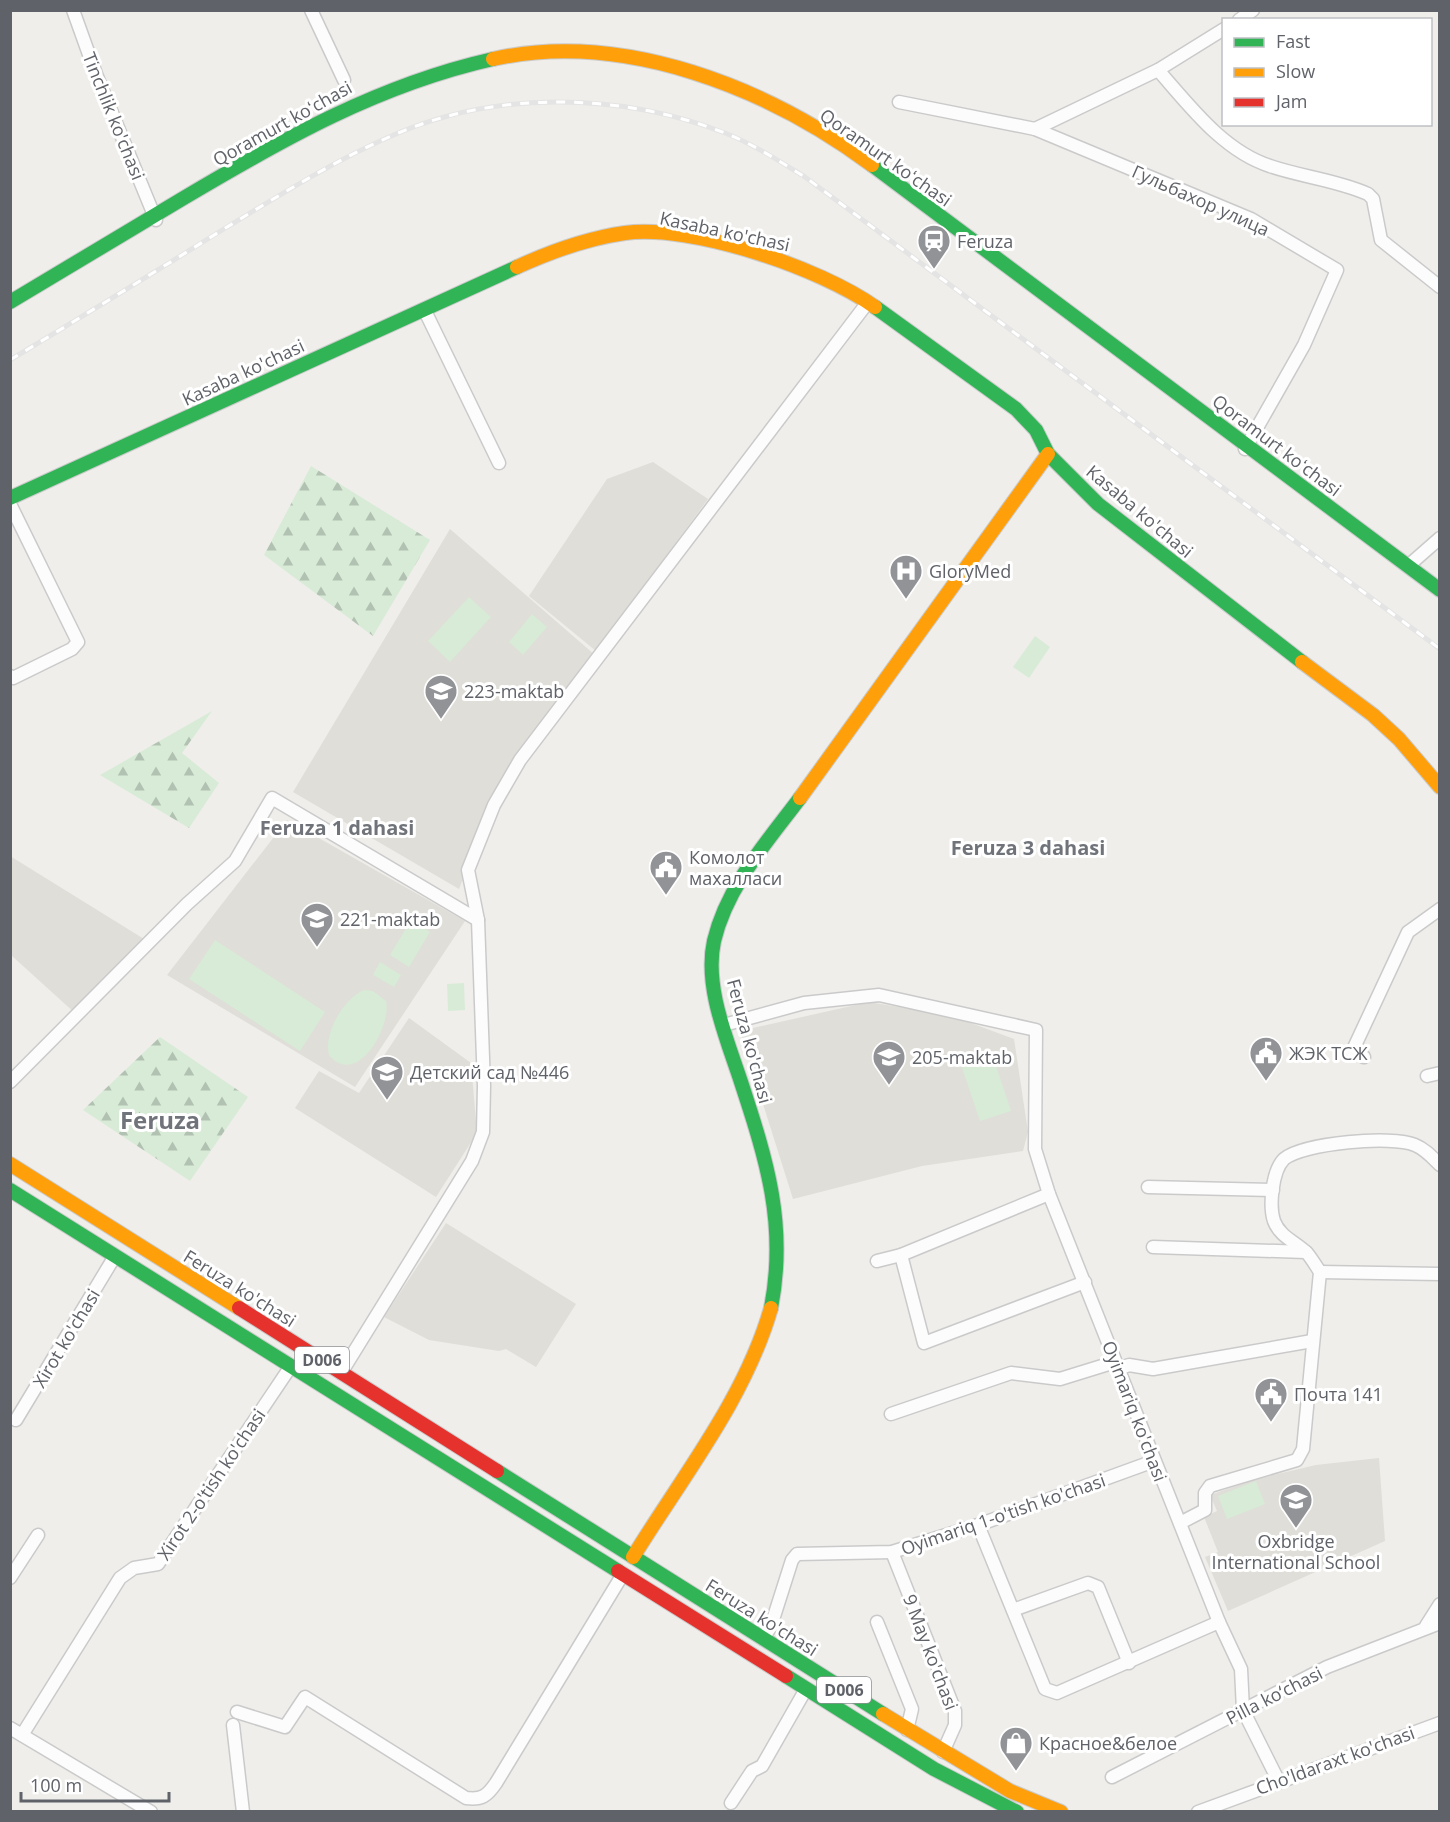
<svg xmlns="http://www.w3.org/2000/svg" width="1450" height="1822" viewBox="0 0 1450 1822" font-family="'Open Sans',sans-serif">
  <style>
    .education { fill: #dfded8 }
    .forest { fill: url(#forest-firs) }
    .park { fill: #d8ebd7 }
    .lines { fill: none; stroke-linecap: round; stroke-linejoin: round }
    .street-casing { stroke: #cbcacb; stroke-width: 15 }
    .fast-casing { stroke: #cacacb; stroke-width: 16 }
    .slow-casing { stroke: #cacacb; stroke-width: 16 }
    .jam-casing { stroke: #cacacb; stroke-width: 16 }
    .street { stroke: #fdfcfc; stroke-width: 12 }
    .fast { stroke: #30b455; stroke-width: 14 }
    .slow { stroke: #ff9f0a; stroke-width: 14 }
    .jam { stroke: #e5322d; stroke-width: 14 }
    .rail-casing { stroke: #e4e4e4; stroke-width: 5 }
    .rail { stroke: #fff; stroke-width: 3; stroke-dasharray: 9; stroke-linecap: butt }
    .labels { text-anchor: middle; dominant-baseline: central; stroke-width: 6; stroke-linejoin: round; paint-order: stroke }
    .shield { fill: #fff; stroke: #8f9195; stroke-width: 1.5 }
    .shield-label { font-size: 16px; font-weight: bold; fill: #5f6268 }
    .street-label { font-size: 18px; fill: #5f6268; stroke: #fff }
    .poi-label { font-size: 18px; fill: #5f6268; stroke: #fff; text-anchor: start }
    .neighbourhood-label { font-size: 20px; font-weight: bold; fill: #70747a; stroke: #fff }
    .district-label { font-size: 24px; font-weight: bold; fill: #70747a; stroke: #fff }
  </style>
  <defs>
    <pattern id="forest-firs" width="22" height="20" patternUnits="userSpaceOnUse" patternTransform="scale(1.5)"><rect width="22" height="20" fill="#d8ebd7"/><path d="M5 1l3.5 6h-7zM16 11l3.5 6h-7z" fill="#b2c2b2"/></pattern>
  </defs>
  <rect width="100%" height="100%" fill="#efeeea"/>
  <g class="education">
    <polygon points="653,462 708,499 596,651 529,596 607,479"/>
    <polygon points="450,529 595,655 499,785 459,889 293,792"/>
    <polygon points="287,820 465,921 355,1087 167,975"/>
    <polygon points="10,856 144,939 76,1014 11,955"/>
    <polygon points="869,1002 952,1016 1014,1039 1028,1132 1023,1151 922,1166 793,1199 740,1031"/>
    <polygon points="409,1018 471,1063 477,1133 436,1197 295,1108 319,1071 359,1093"/>
    <polygon points="446,1223 576,1304 536,1367 506,1349 499,1351 429,1340 384,1317"/>
    <polygon points="1379,1458 1385,1541 1228,1611 1205,1557 1218,1552 1204,1517 1217,1511 1210,1495 1256,1479 1316,1465"/>
  </g>
  <g class="forest">
    <polygon points="311,466 430,540 373,636 264,555"/>
    <polygon points="212,711 182,753 219,783 189,828 100,775"/>
    <polygon points="160,1037 248,1097 190,1181 83,1110"/>
  </g>
  <g class="park">
    <polygon points="469,597 491,617 450,662 428,641"/>
    <polygon points="532,614 547,627 523,655 509,642"/>
    <polygon points="1035,636 1050,647 1029,678 1013,667"/>
    <polygon points="411,920 430,932 409,967 390,955"/>
    <polygon points="215,940 325,1012 300,1051 189,979"/>
    <polygon points="380,962 401,975 394,987 373,975"/>
    <polygon points="464,983 465,1010 448,1011 447,984"/>
    <path d="M 364,990 L 373,991 L 386,1001 C 392,1026 357,1089 329,1055 C 323,1034 344,998 364,990 Z"/>
    <polygon points="991,1051 1011,1111 980,1121 960,1062"/>
    <polygon points="1256,1481 1265,1504 1227,1519 1218,1496"/>
  </g>
  <g class="lines">
    <g class="street-casing">
      <g id="street">
        <polyline points="73,10 96,74 156,220"/>
        <polyline points="311,10 344,80"/>
        <polyline points="1239,20 1253,10"/>
        <path d="M 1158,70 C 1189,105 1223,151 1270,166 C 1302,177 1337,180 1368,194 L 1373,199 L 1381,240 L 1440,287"/>
        <polyline points="899,102 1035,129 1251,219 1337,270 1304,345 1245,449"/>
        <polyline points="1035,129 1158,70 1224,29"/>
        <polyline points="424,309 499,463"/>
        <polyline points="10,504 78,642 72,649 13,678 10,676"/>
        <polyline points="1408,566 1440,538"/>
        <polyline points="724,1025 804,1003 879,995 1036,1030 1035,1149 1049,1194 1219,1622 1241,1669 1243,1710 1279,1782"/>
        <polyline points="1364,1057 1352,1052 1408,932 1440,909"/>
        <polyline points="1427,1076 1440,1073"/>
        <polyline points="10,1082 187,904 235,861 272,798 478,920"/>
        <polyline points="1148,1187 1273,1190"/>
        <polyline points="1153,1247 1306,1252"/>
        <polyline points="901,1255 924,1343 1085,1282"/>
        <polyline points="877,1261 901,1255 1049,1194"/>
        <polyline points="1320,1272 1440,1274"/>
        <polyline points="1118,1369 1129,1365 1153,1369 1312,1341"/>
        <polyline points="341,1373 472,1161 483,1132 484,1086 478,920 468,870 494,805 520,760 868,302"/>
        <polyline points="891,1414 1011,1373 1060,1379 1115,1362"/>
        <polyline points="16,1420 115,1256"/>
        <path d="M 1180,1523 L 1205,1510 L 1205,1493 L 1210,1486 L 1297,1460 L 1303,1449 L 1320,1272 C 1316,1266 1312,1259 1307,1253 C 1296,1242 1280,1237 1274,1221 C 1269,1206 1272,1171 1284,1159 C 1303,1143 1392,1135 1415,1145 C 1425,1149 1432,1157 1440,1165"/>
        <polyline points="978,1525 1045,1689 1057,1693 1219,1622"/>
        <polyline points="892,1552 955,1711 955,1725 943,1752"/>
        <polyline points="10,1578 38,1535"/>
        <polyline points="1013,1610 1088,1583 1098,1587 1129,1663"/>
        <polyline points="877,1622 912,1709 907,1730"/>
        <polyline points="1426,1626 1440,1604"/>
        <polyline points="763,1639 771,1626 792,1560 797,1554 892,1552 978,1525 1154,1461"/>
        <path d="M 237,1712 L 285,1727 L 305,1697 L 466,1798 C 482,1800 487,1796 496,1783 L 623,1574"/>
        <polyline points="233,1725 243,1812"/>
        <polyline points="10,1728 151,1812"/>
        <polyline points="22,1735 120,1578 134,1568 158,1564 291,1366"/>
        <polyline points="1112,1777 1327,1667 1440,1623"/>
        <polyline points="731,1803 752,1771 762,1766 806,1689"/>
        <polyline points="1198,1812 1440,1723"/>
      </g>
    </g>
    <g class="fast-casing">
      <g id="fast">
        <polyline points="872,165 1440,590"/>
        <path d="M 10,302 C 67,268 125,233 182,199 C 283,139 378,85 493,59"/>
        <polyline points="875,307 1016,409 1036,430 1048,454 1098,504 1302,662"/>
        <polyline points="10,498 517,267"/>
        <polyline points="10,1190 618,1571"/>
        <path d="M 771,1308 C 787,1225 767,1161 741,1082 C 727,1039 704,987 714,941 C 727,886 767,842 800,798"/>
        <polyline points="497,1471 883,1714"/>
        <polyline points="786,1676 934,1769 1017,1812"/>
      </g>
    </g>
    <g class="slow-casing">
      <g id="slow">
        <path d="M 493,59 C 624,30 768,88 872,165"/>
        <path d="M 517,267 C 550,252 589,238 625,233 C 692,224 820,268 875,307"/>
        <polyline points="1302,662 1373,715 1399,739 1440,787"/>
        <polyline points="800,798 1048,454"/>
        <polyline points="10,1164 239,1308"/>
        <path d="M 633,1557 C 682,1477 745,1399 771,1308"/>
        <polyline points="883,1714 1010,1791 1061,1812"/>
      </g>
    </g>
    <g class="jam-casing">
      <g id="jam">
        <polyline points="239,1308 497,1471"/>
        <polyline points="618,1571 786,1676"/>
      </g>
    </g>
    <use href="#street" class="street"/>
    <use href="#fast" class="fast"/>
    <use href="#slow" class="slow"/>
    <use href="#jam" class="jam"/>
    <g class="rail-casing">
      <path id="rail" d="M 10,360 C 83,316 155,272 227,227 C 280,195 332,162 389,137 C 493,90 619,92 725,133 C 753,144 779,161 805,177 L 1440,649"/>
    </g>
    <use href="#rail" class="rail"/>
  </g>
  <defs>
    <g id="station-pin" transform="scale(1.725)"><path d="M0 17L-7.5 6A9.5 9.5 0 1 1 7.5 6Z" fill="#919396" stroke="#fff"/><path d="M-3-6H3Q5-6 5-4V2Q5 4 3 4L4.5 6H3L1.5 4h-3L-3 6H-4.5L-3 4Q-5 4-5 2V-4Q-5-6-3-6ZM-3.5-4v3h7v-3ZM-3.5 1v1.5H-2V1ZM2 1v1.5H3.5V1Z" fill="#fff"/></g>
    <g id="hospital-pin" transform="scale(1.725)"><path d="M0 17L-7.5 6A9.5 9.5 0 1 1 7.5 6Z" fill="#919396" stroke="#fff"/><path d="M-5-5h3v3.5h4V-5h3V5h-3V1.5h-4V5h-3Z" fill="#fff"/></g>
    <g id="school-pin" transform="scale(1.725)"><path d="M0 17L-7.5 6A9.5 9.5 0 1 1 7.5 6Z" fill="#919396" stroke="#fff"/><path d="M0-5L7-2L0 1L-7-2ZM-4 1L0 2.5L4 1V4Q0 6-4 4Z" fill="#fff"/></g>
    <g id="civic-pin" transform="scale(1.725)"><path d="M0 17L-7.5 6A9.5 9.5 0 1 1 7.5 6Z" fill="#919396" stroke="#fff"/><path d="M-.6-6.5H3V-4.5H.6V-3L4-1V1h2V6H-6V1h2V-1L-.6-3ZM-1.2 2.5V6h2.4V2.5Z" fill="#fff"/></g>
    <g id="shop-pin" transform="scale(1.725)"><path d="M0 17L-7.5 6A9.5 9.5 0 1 1 7.5 6Z" fill="#919396" stroke="#fff"/><path d="M-5-2.5h2.3a2.7 3.5 0 0 1 5.4 0H5L5.5 6h-11ZM-1.5-2.5h3a1.5 2.3 0 0 0-3 0Z" fill="#fff"/></g>
  </defs>
  <g fill-rule="evenodd">
    <use href="#station-pin" x="934" y="241"/>
    <use href="#hospital-pin" x="906" y="571"/>
    <use href="#school-pin" x="441" y="691"/>
    <use href="#civic-pin" x="666" y="867"/>
    <use href="#school-pin" x="317" y="919"/>
    <use href="#civic-pin" x="1266" y="1053"/>
    <use href="#school-pin" x="889" y="1057"/>
    <use href="#school-pin" x="387" y="1072"/>
    <use href="#civic-pin" x="1271" y="1394"/>
    <use href="#school-pin" x="1296" y="1500"/>
    <use href="#shop-pin" x="1016" y="1743"/>
  </g>
  <g class="labels">
    <g class="shield">
      <rect x="295" y="1347" width="54" height="26" rx="4.5"/>
      <rect x="817" y="1677" width="54" height="26" rx="4.5"/>
    </g>
    <g class="shield-label">
      <text x="322" y="1360">D006</text>
      <text x="844" y="1690">D006</text>
    </g>
    <g class="street-label">
      <text transform="translate(114 116) rotate(68)">Tinchlik ko'chasi</text>
      <text transform="translate(282 123) rotate(-29)">Qoramurt koʻchasi</text>
      <text transform="translate(886 157) rotate(35)">Qoramurt koʻchasi</text>
      <text transform="translate(1201 200) rotate(24)">Гульбахор улица</text>
      <text transform="translate(725 231) rotate(12)">Kasaba ko'chasi</text>
      <text transform="translate(243 372) rotate(-25)">Kasaba ko'chasi</text>
      <text transform="translate(1277 445) rotate(37)">Qoramurt koʻchasi</text>
      <text transform="translate(1140 511) rotate(40)">Kasaba ko'chasi</text>
      <text transform="translate(750 1041) rotate(75)">Feruza ko'chasi</text>
      <text transform="translate(240 1288) rotate(32)">Feruza ko'chasi</text>
      <text transform="translate(66 1338) rotate(-59)">Xirot ko'chasi</text>
      <text transform="translate(1135 1411) rotate(69)">Oyimariq ko'chasi</text>
      <text transform="translate(211 1484) rotate(-56)">Xirot 2-o'tish ko'chasi</text>
      <text transform="translate(1003 1514) rotate(-19)">Oyimariq 1-o'tish ko'chasi</text>
      <text transform="translate(762 1617) rotate(32)">Feruza ko'chasi</text>
      <text transform="translate(931 1652) rotate(69)">9 May ko'chasi</text>
      <text transform="translate(1274 1695) rotate(-27)">Pilla ko‘chasi</text>
      <text transform="translate(1335 1760) rotate(-20)">Cho'ldaraxt ko'chasi</text>
    </g>
    <g class="poi-label">
      <text x="957" y="241">Feruza</text>
      <text x="929" y="571">GloryMed</text>
      <text x="464" y="691">223-maktab</text>
      <text x="689" y="857">Комолот<tspan x="689" dy="21">махалласи</tspan></text>
      <text x="340" y="919">221-maktab</text>
      <text x="1289" y="1053">ЖЭК ТСЖ</text>
      <text x="912" y="1057">205-maktab</text>
      <text x="410" y="1072">Детский сад №446</text>
      <text x="1294" y="1394">Почта 141</text>
      <text x="1296" y="1541" text-anchor="middle">Oxbridge<tspan x="1296" dy="21">International School</tspan></text>
      <text x="1039" y="1743">Красное&amp;белое</text>
    </g>
    <g class="neighbourhood-label">
      <text x="337" y="827">Feruza 1 dahasi</text>
      <text x="1028" y="847">Feruza 3 dahasi</text>
    </g>
    <g class="district-label">
      <text x="160" y="1119">Feruza</text>
    </g>
  </g>
  <rect width="1450" height="1822" fill="none" stroke="#5f6268" stroke-width="24"/>
  <rect x="1222" y="18" width="210" height="108" fill="#ffffff" stroke="#bfc0c3" stroke-width="1.5"/>
  <rect x="1234" y="38" width="30" height="9" fill="#30b455" stroke="#bfc0c3" stroke-width="1.5"/>
  <text x="1276" y="48" font-size="18" fill="#5f6268">Fast</text>
  <rect x="1234" y="68" width="30" height="9" fill="#ff9f0a" stroke="#bfc0c3" stroke-width="1.5"/>
  <text x="1276" y="78" font-size="18" fill="#5f6268">Slow</text>
  <rect x="1234" y="98" width="30" height="9" fill="#e5322d" stroke="#bfc0c3" stroke-width="1.5"/>
  <text x="1276" y="108" font-size="18" fill="#5f6268">Jam</text>
  <path d="M21 1792v9h148v-9" fill="none" stroke="#5f6268" stroke-width="3"/>
  <text x="30" y="1792" font-size="18" fill="#5f6268" stroke="#ffffff" stroke-width="4.5" paint-order="stroke">100 m</text>
</svg>
